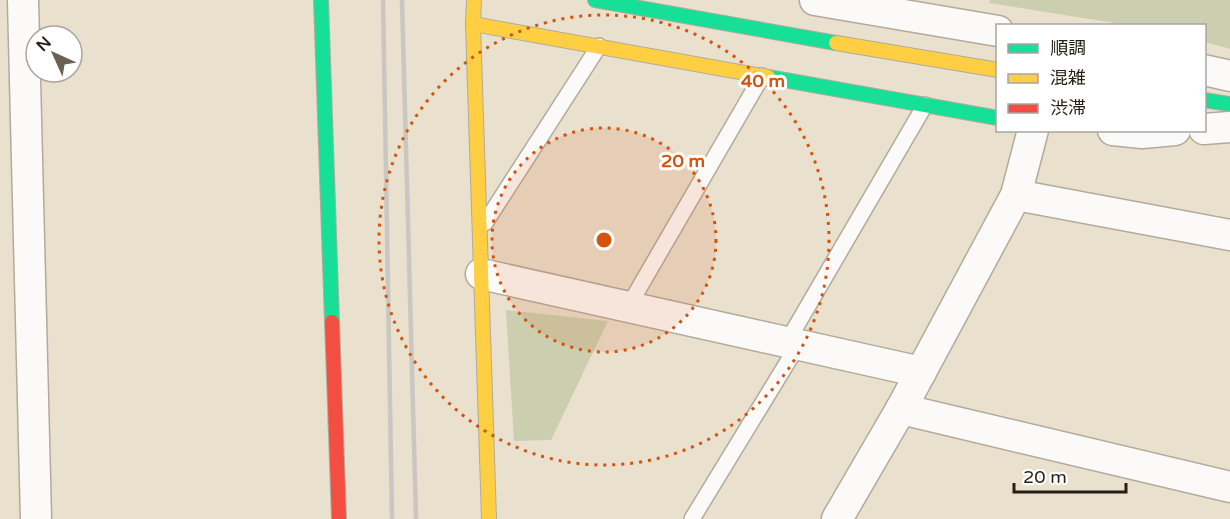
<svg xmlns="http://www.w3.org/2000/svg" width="1230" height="519" viewBox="0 0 1230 519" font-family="'Varela Round','Noto Sans JP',sans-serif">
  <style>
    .green { fill: #cbceaf }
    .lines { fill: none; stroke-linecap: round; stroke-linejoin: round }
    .lane-casing { stroke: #b2ab9c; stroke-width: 18 }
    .street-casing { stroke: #b2ab9c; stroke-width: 33 }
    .fast-casing { stroke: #b2ab9c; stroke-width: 16 }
    .slow-casing { stroke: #b2ab9c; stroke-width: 16 }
    .jam-casing { stroke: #b2ab9c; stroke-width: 16 }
    .lane { stroke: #fcfaf8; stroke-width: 15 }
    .street { stroke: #fcfaf8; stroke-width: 30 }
    .fast { stroke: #16e098; stroke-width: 14 }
    .slow { stroke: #ffcf43; stroke-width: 14 }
    .jam { stroke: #f24e42; stroke-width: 14 }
    .rail { stroke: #cac7c2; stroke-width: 4.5 }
    .ring { fill: none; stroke: #d5530d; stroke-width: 3; stroke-dasharray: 3 6 }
    .centre { fill: #d5530d; stroke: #fff; stroke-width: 3 }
    .ring-label { font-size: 18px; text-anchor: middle; font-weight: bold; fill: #d5530d; stroke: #fff; stroke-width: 6; stroke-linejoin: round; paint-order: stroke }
  </style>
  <rect width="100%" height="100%" fill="#e9e0cd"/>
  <g class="green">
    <polygon points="990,0 1230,0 1230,49 1205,42 1204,26 1127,25 989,3"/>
    <polygon points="506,310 608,321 551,440 514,441"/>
  </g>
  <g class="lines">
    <g class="lane-casing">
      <g id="lane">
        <polyline points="485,223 599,46"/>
        <polyline points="628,307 762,76"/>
        <polyline points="787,342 925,105"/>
        <polyline points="692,519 798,345"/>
      </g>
    </g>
    <g class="street-casing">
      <g id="street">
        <polyline points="23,0 36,519"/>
        <polyline points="815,0 998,31"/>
        <polyline points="1204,70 1230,76"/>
        <polyline points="1204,129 1230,127"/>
        <polyline points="1113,130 1142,133 1175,130"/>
        <polyline points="1016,195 1230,235"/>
        <polyline points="481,274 921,372"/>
        <polyline points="901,409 1230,487"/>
        <polyline points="837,519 901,409 1016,195 1033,130"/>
      </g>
    </g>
    <g class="fast-casing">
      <g id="fast">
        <polyline points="321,0 332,322"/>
        <polyline points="595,0 836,43"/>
        <polyline points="768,77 998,118"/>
        <polyline points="1204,100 1230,104"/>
      </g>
    </g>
    <g class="slow-casing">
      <g id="slow">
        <polyline points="474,0 473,24 489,519"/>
        <polyline points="473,24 768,77"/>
        <polyline points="836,43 998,70"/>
      </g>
    </g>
    <g class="jam-casing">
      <polyline id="jam" points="332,322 339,519"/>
    </g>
    <use href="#lane" class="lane"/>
    <use href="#street" class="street"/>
    <use href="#fast" class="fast"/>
    <use href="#slow" class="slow"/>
    <use href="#jam" class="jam"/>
    <g class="rail">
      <polyline points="383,0 392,519"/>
      <polyline points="402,0 416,519"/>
    </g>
  </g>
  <circle cx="604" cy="240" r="112" fill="#d5530d" fill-opacity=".12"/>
  <g class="ring">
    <circle cx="604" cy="240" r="112"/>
    <circle cx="604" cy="240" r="225"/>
  </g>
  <circle cx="604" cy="240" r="9" class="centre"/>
  <g class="ring-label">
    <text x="763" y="87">40 m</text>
    <text x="683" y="167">20 m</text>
  </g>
  <rect x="996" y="24" width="210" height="108" fill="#ffffff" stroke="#a8a5a1" stroke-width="1.5"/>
  <rect x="1008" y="44" width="30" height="9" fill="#16e098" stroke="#a8a5a1" stroke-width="1.5"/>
  <text x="1050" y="54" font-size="18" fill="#261f13">順調</text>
  <rect x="1008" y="74" width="30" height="9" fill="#ffcf43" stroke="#a8a5a1" stroke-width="1.5"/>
  <text x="1050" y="84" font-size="18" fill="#261f13">混雑</text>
  <rect x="1008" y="104" width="30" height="9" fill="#f24e42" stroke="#a8a5a1" stroke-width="1.5"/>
  <text x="1050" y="114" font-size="18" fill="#261f13">渋滞</text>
  <g transform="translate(54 54) rotate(315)"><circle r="28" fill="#ffffff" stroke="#a8a5a1" stroke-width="1.5"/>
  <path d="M0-4.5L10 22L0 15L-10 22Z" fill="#6a6354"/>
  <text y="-9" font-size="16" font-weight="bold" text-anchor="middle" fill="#261f13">N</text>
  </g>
  <path d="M1014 483v9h112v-9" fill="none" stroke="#261f13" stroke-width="3"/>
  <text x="1023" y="483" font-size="18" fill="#261f13" stroke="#ffffff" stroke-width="4.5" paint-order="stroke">20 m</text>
</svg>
